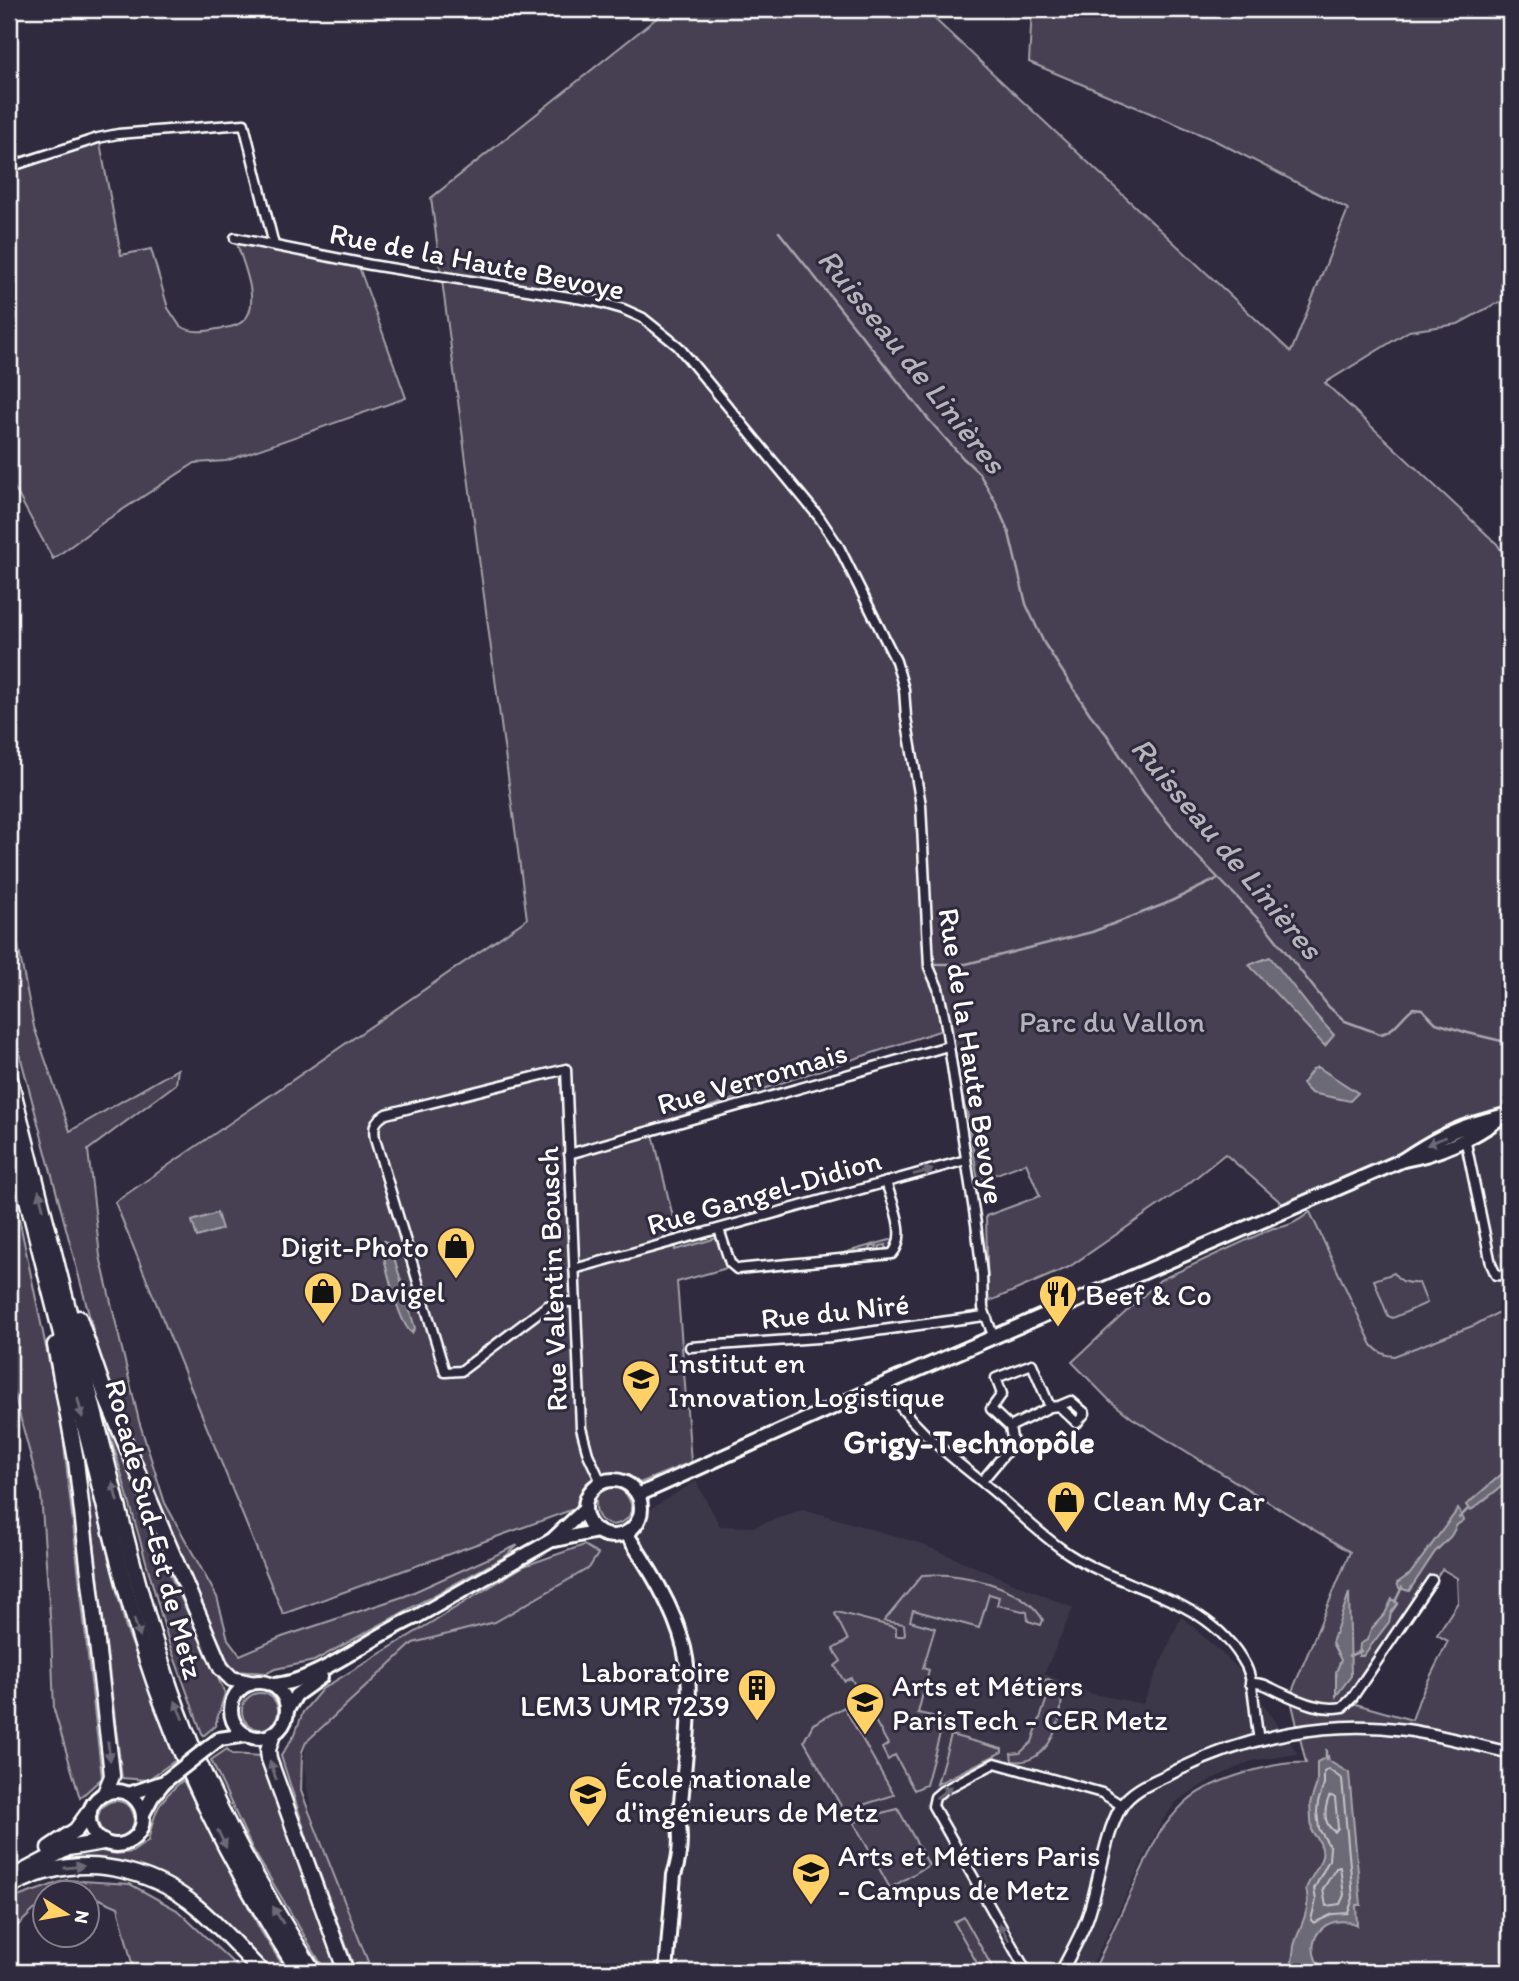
<svg xmlns="http://www.w3.org/2000/svg" width="1519" height="1981" viewBox="0 0 1519 1981" font-family="Itim,sans-serif">
  <style>
    .built { fill: #3c3749 }
    .green { fill: #464152; stroke: #a2a0a8; stroke-width: 2; fill-rule: evenodd }
    .water { fill: #6d6a77; stroke: #a7a6ad; stroke-width: 2 }
    .lines { fill: none; stroke-linecap: round; stroke-linejoin: round }
    .shore { stroke: #c5c3c9; stroke-width: 2 }
    .stream { stroke: #a7a6ad; stroke-width: 2.5 }
    .minor-casing { stroke: #fff; stroke-width: 13 }
    .tertiary-casing { stroke: #fff; stroke-width: 15 }
    .primary-casing { stroke: #fff; stroke-width: 18 }
    .trunk-casing { stroke: #fff; stroke-width: 19 }
    .minor { stroke: #2f2a3d; stroke-width: 8 }
    .tertiary { stroke: #2f2a3d; stroke-width: 10 }
    .primary { stroke: #2f2a3d; stroke-width: 12 }
    .trunk { stroke: #2f2a3d; stroke-width: 14 }
    .primary-bridge-casing { stroke: #fff; stroke-width: 18; stroke-linecap: butt }
    .primary-bridge { stroke: #2f2a3d; stroke-width: 12 }
    .oneway { fill: #6d6a77 }
    .labels { text-anchor: middle; dominant-baseline: central; stroke-width: 6; stroke-linejoin: round; paint-order: stroke }
    .street-label { font-size: 30px; fill: #fff; stroke: #2f2a3d }
    .park-label { font-size: 30px; fill: #b5b3ba; stroke: #2f2a3d }
    .poi-label { font-size: 30px; fill: #fff; stroke: #2f2a3d; text-anchor: start }
    .water-label { font-size: 32px; font-style: italic; fill: #b6b4bb; stroke: #2f2a3d }
    .quarter-label { font-size: 33px; font-weight: bold; fill: #fff; stroke: #2f2a3d }
  </style>
  <rect width="100%" height="100%" fill="#2f2a3d"/>
  <filter id="ink" filterUnits="userSpaceOnUse"><feTurbulence type="fractalNoise" baseFrequency=".0143" numOctaves="2"/><feDisplacementMap in="SourceGraphic" scale="14" xChannelSelector="R" yChannelSelector="G"/><feConvolveMatrix kernelMatrix="1 2 1 2 8 2 1 2 1" color-interpolation-filters="sRGB"/></filter>
  <g filter="url(#ink)">
    <g class="built">
      <polygon points="1510,1120 1510,1300 1476,1326 1394,1356 1378,1352 1372,1345 1307,1207"/>
      <polygon points="696,1481 720,1526 753,1527 803,1509 919,1543 1073,1608 1044,1674 1093,1694 1143,1704 1181,1616 1238,1668 1298,1754 1252,1761 1212,1779 1177,1801 1161,1823 1089,1972 372,1972 354,1935 311,1811 304,1767 306,1742 424,1626 623,1526"/>
    </g>
    <g class="green">
      <path d="M 668,9 L 924,9 L 1291,352 L 1348,209 L 1214,140 L 1029,62 L 1032,9 L 1510,9 L 1510,299 L 1493,305 L 1458,324 L 1409,331 L 1325,383 L 1497,544 L 1510,564 L 1510,1105 L 1285,1206 L 1225,1154 L 1178,1192 L 1069,1267 L 988,1302 L 986,1216 L 1040,1196 L 1026,1163 L 978,1181 L 967,1112 L 942,1030 L 651,1126 L 672,1213 L 675,1250 L 717,1238 L 727,1268 L 677,1282 L 691,1462 L 622,1490 C 654,1521 593,1544 596,1501 L 283,1614 L 115,1202 L 527,919 L 431,198 Z"/>
      <path d="M 102,134 L 100,143 L 121,255 L 151,249 L 168,308 L 180,326 C 192,333 204,332 217,329 C 226,328 236,327 243,321 C 263,305 241,258 235,238 L 358,264 L 406,398 L 226,461 L 195,463 L 105,521 L 53,559 L 9,478 L 9,160 Z"/>
      <polygon points="9,899 34,1027 70,1131 178,1069 176,1084 88,1150 100,1256 139,1421 165,1503 217,1597 228,1639 240,1655 282,1637 405,1596 518,1545 506,1556 314,1661 275,1669 267,1673 232,1671 144,1469 100,1356 9,1014"/>
      <polygon points="9,1170 61,1419 102,1778 80,1798 54,1710 51,1630 41,1495 9,1375"/>
      <path d="M 1310,1212 L 1372,1345 C 1378,1352 1384,1356 1394,1356 L 1475,1325 L 1510,1306 L 1510,1764 L 1505,1798 L 1510,1805 L 1510,1972 L 1093,1972 L 1159,1833 C 1168,1822 1176,1810 1188,1800 C 1211,1780 1275,1761 1306,1763 L 1290,1696 L 1350,1552 L 1132,1418 L 1109,1400 L 1072,1362 L 1160,1280 L 1273,1228 C 1286,1228 1300,1220 1310,1212 ZM 1442,1569 L 1457,1578 L 1458,1602 L 1437,1635 L 1448,1641 L 1420,1697 L 1412,1720 L 1352,1703 Z"/>
      <polygon points="897,1238 892,1249 886,1252 886,1245 880,1246 879,1253 875,1253 877,1246 871,1247 869,1254 832,1256"/>
      <path d="M 1394,1273 C 1399,1282 1408,1284 1419,1283 L 1427,1303 L 1393,1318 L 1388,1316 L 1374,1280 Z"/>
      <polygon points="113,1429 167,1568 225,1693 215,1726 203,1736 169,1643 109,1430"/>
      <polygon points="85,1461 126,1628 176,1760 147,1780 122,1778 92,1525 82,1462"/>
      <polygon points="584,1545 598,1554 589,1568 495,1622 413,1643 306,1742 302,1752 301,1791 372,1972 356,1972 310,1847 281,1756 295,1734 303,1712 322,1689 524,1566"/>
      <path d="M 922,1575 C 960,1572 1023,1585 1043,1620 L 1041,1625 L 1028,1621 L 1027,1612 L 997,1605 L 999,1597 L 989,1594 L 979,1628 L 913,1610 L 910,1621 L 935,1628 L 923,1668 L 929,1670 L 918,1713 L 932,1716 L 928,1721 L 936,1716 L 944,1719 L 926,1785 L 914,1790 L 895,1755 L 888,1760 L 882,1748 L 888,1744 L 851,1678 L 844,1681 L 835,1666 L 841,1661 L 833,1649 L 848,1640 L 835,1614 L 837,1612 L 894,1627 L 896,1628 L 896,1636 L 903,1636 L 905,1634 L 904,1624 L 884,1621 Z"/>
      <path d="M 1048,1679 L 1060,1685 C 1067,1714 1050,1767 1012,1761 L 1011,1754 L 1020,1753 L 1032,1742 L 1047,1698 L 1042,1681 Z"/>
      <circle cx="260" cy="1711" r="18"/>
      <polygon points="844,1707 894,1795 844,1811 804,1741 813,1724"/>
      <polygon points="951,1735 1002,1749 1002,1752 937,1784"/>
      <polygon points="227,1749 232,1754 261,1756 341,1972 326,1972 252,1848 211,1760"/>
      <path d="M 183,1780 L 261,1931 L 287,1972 L 271,1972 L 220,1918 L 195,1898 L 164,1879 L 52,1863 L 62,1857 L 92,1849 L 116,1854 L 132,1852 L 148,1841 C 155,1810 158,1801 183,1780 Z"/>
      <circle cx="116" cy="1819" r="18"/>
      <polygon points="898,1809 929,1865 890,1888 854,1823 865,1817"/>
      <polygon points="66,1880 130,1884 177,1910 243,1972 134,1972 118,1907 88,1894 46,1894 45,1904 34,1910 9,1934 9,1900"/>
      <polygon points="964,1917 995,1972 982,1972 954,1922"/>
    </g>
    <g class="water">
      <polygon points="1270,957 1314,1013 1334,1035 1325,1046 1249,965"/>
      <polygon points="1318,1067 1358,1093 1350,1101 1311,1093 1302,1084 1313,1069"/>
      <polygon points="217,1213 222,1229 197,1237 192,1221"/>
      <path d="M 384,1241 L 390,1244 L 415,1328 L 412,1333 C 398,1324 385,1262 381,1244 Z"/>
      <polygon points="1510,1467 1510,1480 1470,1511 1466,1505"/>
      <polygon points="1458,1509 1464,1520 1457,1525 1451,1536 1435,1552 1409,1591 1399,1588 1397,1583 1410,1574"/>
      <polygon points="1349,1593 1351,1676 1336,1696 1336,1672 1341,1660 1332,1643"/>
      <polygon points="1392,1599 1398,1603 1391,1613 1389,1622 1363,1656 1359,1656 1360,1644 1367,1640 1371,1629 1385,1614"/>
      <path d="M 1328,1756 L 1329,1761 L 1349,1773 L 1361,1905 L 1356,1905 L 1357,1925 C 1326,1910 1299,1942 1322,1969 L 1320,1972 L 1295,1972 L 1291,1969 C 1292,1962 1293,1954 1294,1946 C 1299,1927 1312,1910 1306,1889 C 1314,1867 1335,1856 1312,1832 L 1310,1804 L 1317,1783 L 1317,1762 Z"/>
    </g>
    <g class="lines">
      <g class="shore">
        <polygon points="1328,1769 1342,1779 1353,1898 1348,1913 1333,1914 1314,1923 1311,1920 1316,1900 1314,1889 1329,1860 1330,1847 1319,1829 1317,1812 1318,1802 1324,1785 1324,1772"/>
        <path d="M 1332,1796 L 1335,1798 L 1338,1828 L 1335,1832 C 1323,1824 1324,1810 1329,1797 Z"/>
        <polygon points="1340,1867 1344,1895 1340,1904 1326,1906 1323,1889 1336,1868"/>
      </g>
      <g class="stream">
        <path d="M 779,232 L 929,420 L 963,458 L 979,473 L 995,501 L 1009,533 L 1026,604 L 1044,643 L 1090,714 L 1107,735 L 1144,793 L 1188,847 L 1266,927 L 1329,1007 L 1345,1021 L 1380,1034 C 1394,1032 1402,1016 1413,1008 L 1422,1009 L 1436,1023 L 1468,1033 L 1510,1043"/>
        <polyline points="936,964 966,964 1092,932 1165,904 1217,879"/>
        <polyline points="1459,1518 1469,1508"/>
        <polyline points="1395,1602 1402,1587"/>
        <polyline points="1349,1656 1361,1651"/>
        <polyline points="1326,1750 1326,1760"/>
      </g>
      <g class="minor-casing">
        <g id="minor">
          <polyline points="9,167 98,138 118,134 244,124 274,245"/>
          <polyline points="235,238 371,265 595,301 623,309 643,318 678,346 819,517 839,547 896,661 904,689 906,717 921,805 929,967 938,988 945,1020 976,1224 982,1274 983,1308 994,1338"/>
          <polyline points="1465,1138 1491,1264 1496,1275 1510,1276"/>
          <polyline points="569,1154 948,1046"/>
          <path d="M 719,1229 L 730,1263 L 737,1269 L 892,1254 C 909,1236 892,1203 886,1182"/>
          <polyline points="574,1269 966,1160"/>
          <path d="M 575,1302 L 560,1302 L 547,1306 L 461,1371 L 445,1372 L 375,1139 C 373,1127 374,1121 386,1114 L 566,1069 L 581,1428 L 588,1454 L 601,1482"/>
          <polyline points="690,1347 832,1337 984,1316"/>
          <path d="M 885,1384 C 911,1430 960,1463 999,1496 C 1022,1516 1044,1538 1069,1554 C 1129,1593 1209,1596 1246,1666 C 1255,1684 1254,1718 1259,1739"/>
          <polyline points="1050,1407 1059,1406 1077,1423 1085,1413 1071,1401 1059,1406"/>
          <polyline points="982,1481 1013,1444 1010,1427 991,1409 1002,1394 996,1378 1032,1364 1050,1407 1010,1427"/>
          <path d="M 1250,1683 C 1264,1682 1270,1688 1282,1693 C 1302,1702 1321,1711 1343,1707 L 1352,1698 L 1432,1580"/>
          <polyline points="1027,1972 933,1806 935,1797 942,1791 995,1763 1102,1793 1121,1805"/>
        </g>
      </g>
      <g class="tertiary-casing">
        <path id="tertiary" d="M 1061,1972 C 1070,1955 1080,1937 1087,1919 C 1099,1887 1104,1835 1121,1807 C 1132,1788 1159,1780 1178,1770 C 1248,1736 1329,1719 1406,1730 C 1441,1735 1476,1745 1510,1753"/>
      </g>
      <g class="primary-casing">
        <g id="primary">
          <path d="M 1500,1118 C 1474,1138 1436,1155 1403,1160 C 1426,1144 1456,1128 1483,1121 C 1493,1118 1501,1117 1510,1113"/>
          <circle cx="613" cy="1508" r="28"/>
          <polyline points="638,1495 885,1384 1403,1160"/>
          <path d="M 626,1533 C 649,1568 674,1607 684,1648 C 696,1700 683,1770 679,1824 C 681,1841 680,1858 674,1875 L 666,1972"/>
          <polyline points="555,1540 598,1531"/>
          <circle cx="259" cy="1710" r="28"/>
          <path d="M 272,1685 C 315,1684 373,1635 416,1617 L 552,1540 L 585,1509"/>
          <polyline points="287,1710 296,1695 321,1677"/>
          <polyline points="219,1739 247,1735"/>
          <circle cx="116" cy="1818" r="27"/>
          <polyline points="129,1794 164,1782"/>
          <polyline points="143,1814 152,1797 164,1782"/>
        </g>
      </g>
      <g class="trunk-casing">
        <g id="trunk">
          <path d="M 9,1075 C 41,1200 73,1325 104,1450 C 132,1561 158,1673 206,1778 C 237,1846 274,1910 314,1972"/>
          <path d="M 9,1128 C 38,1242 66,1355 95,1468 C 115,1547 133,1627 162,1703 C 197,1798 244,1888 299,1972"/>
          <polyline points="79,1318 108,1402 221,1668 232,1679 250,1683"/>
          <polyline points="55,1345 76,1460 111,1765 112,1776 105,1793"/>
          <polyline points="273,1734 268,1750 269,1759 346,1972"/>
          <polyline points="49,1848 76,1830 89,1812"/>
          <polyline points="19,1874 68,1848 103,1842"/>
          <path d="M 9,1886 C 22,1881 35,1874 49,1871 C 100,1857 158,1874 197,1907 C 220,1926 241,1951 262,1972"/>
        </g>
      </g>
      <use href="#minor" class="minor"/>
      <use href="#tertiary" class="tertiary"/>
      <use href="#primary" class="primary"/>
      <use href="#trunk" class="trunk"/>
      <g class="primary-bridge-casing">
        <polyline id="primary-bridge" points="164,1782 219,1739"/>
      </g>
      <use href="#primary-bridge" class="primary-bridge"/>
    </g>
    <defs><path id="oneway-solid" d="M-6-.8H1V-3.2L6.5 0L1 3.2V.8H-6Z" transform="scale(1.75)"/></defs>
    <g class="oneway">
      <use href="#oneway-solid" transform="translate(1436 1141) rotate(156)"/>
      <use href="#oneway-solid" transform="translate(923 1172) rotate(-15)"/>
      <use href="#oneway-solid" transform="translate(41 1200) rotate(-104)"/>
      <use href="#oneway-solid" transform="translate(80 1408) rotate(76)"/>
      <use href="#oneway-solid" transform="translate(115 1492) rotate(-104)"/>
      <use href="#oneway-solid" transform="translate(137 1628) rotate(72)"/>
      <use href="#oneway-solid" transform="translate(179 1710) rotate(-112)"/>
      <use href="#oneway-solid" transform="translate(109 1751) rotate(83)"/>
      <use href="#oneway-solid" transform="translate(273 1770) rotate(-109)"/>
      <use href="#oneway-solid" transform="translate(944 1792) rotate(-37)"/>
      <use href="#oneway-solid" transform="translate(222 1839) rotate(64)"/>
      <use href="#oneway-solid" transform="translate(74 1867) rotate(-6)"/>
      <use href="#oneway-solid" transform="translate(278 1915) rotate(-121)"/>
      <use href="#oneway-solid" transform="translate(1004 1932) rotate(-119)"/>
    </g>
  </g>
  <defs>
    <g id="shop-pin" transform="scale(2.0125)"><path d="M0 17L-7.5 6A9.5 9.5 0 1 1 7.5 6Z" fill="#ffd166" stroke="#2f2a3d"/><path d="M-5-2.5h2.3a2.7 3.5 0 0 1 5.4 0H5L5.5 6h-11ZM-1.5-2.5h3a1.5 2.3 0 0 0-3 0Z" fill="#111"/></g>
    <g id="restaurant-pin" transform="scale(2.0125)"><path d="M0 17L-7.5 6A9.5 9.5 0 1 1 7.5 6Z" fill="#ffd166" stroke="#2f2a3d"/><path d="M-5-6h1v4h1v-4h1v4h1v-4h1v5L-1.5 .5V6h-2V.5L-5-1ZM5-6V6H3V1.5H1.5Q1.5-4 5-6Z" fill="#111"/></g>
    <g id="university-pin" transform="scale(2.0125)"><path d="M0 17L-7.5 6A9.5 9.5 0 1 1 7.5 6Z" fill="#ffd166" stroke="#2f2a3d"/><path d="M0-5L7-2L0 1L-7-2ZM-4 1L0 2.5L4 1V4Q0 6-4 4Z" fill="#111"/></g>
    <g id="building-pin" transform="scale(2.0125)"><path d="M0 17L-7.5 6A9.5 9.5 0 1 1 7.5 6Z" fill="#ffd166" stroke="#2f2a3d"/><path d="M-4-6H4V6H1V3H-1V6H-4ZM-2.5-4.3h1.7v1.8h-1.7ZM.8-4.3h1.7v1.8H.8ZM-2.5-1h1.7V.8h-1.7ZM.8-1h1.7V.8H.8Z" fill="#111"/></g>
  </defs>
  <g fill-rule="evenodd">
    <use href="#shop-pin" x="456" y="1246"/>
    <use href="#shop-pin" x="323" y="1291"/>
    <use href="#restaurant-pin" x="1058" y="1294"/>
    <use href="#university-pin" x="641" y="1379"/>
    <use href="#shop-pin" x="1066" y="1500"/>
    <use href="#building-pin" x="757" y="1688"/>
    <use href="#university-pin" x="865" y="1702"/>
    <use href="#university-pin" x="588" y="1794"/>
    <use href="#university-pin" x="811" y="1872"/>
  </g>
  <g class="labels">
    <g class="street-label">
      <text transform="translate(477 261) rotate(11)">Rue de la Haute Bevoye</text>
      <text transform="translate(972 1056) rotate(81)">Rue de la Haute Bevoye</text>
      <text transform="translate(752 1078) rotate(-16)">Rue Verronnais</text>
      <text transform="translate(764 1192) rotate(-16)">Rue Gangel-Didion</text>
      <text transform="translate(552 1279) rotate(-92)">Rue Valentin Bousch</text>
      <text transform="translate(835 1311) rotate(-6)">Rue du Niré</text>
      <text transform="translate(155 1529) rotate(75)">Rocade Sud-Est de Metz</text>
    </g>
    <g class="park-label">
      <text x="1112" y="1021">Parc du Vallon</text>
    </g>
    <g class="poi-label">
      <text x="429" y="1246" text-anchor="end">Digit-Photo</text>
      <text x="350" y="1291">Davigel</text>
      <text x="1085" y="1294">Beef &amp; Co</text>
      <text x="668" y="1362">Institut en<tspan x="668" dy="34">Innovation Logistique</tspan></text>
      <text x="1093" y="1500">Clean My Car</text>
      <text x="730" y="1671" text-anchor="end">Laboratoire<tspan x="730" dy="34">LEM3 UMR 7239</tspan></text>
      <text x="892" y="1685">Arts et Métiers<tspan x="892" dy="34">ParisTech - CER Metz</tspan></text>
      <text x="615" y="1777">École nationale<tspan x="615" dy="34">d'ingénieurs de Metz</tspan></text>
      <text x="838" y="1855">Arts et Métiers Paris<tspan x="838" dy="34">- Campus de Metz</tspan></text>
    </g>
    <g class="water-label">
      <text transform="translate(912 361) rotate(51)">Ruisseau de Linières</text>
      <text transform="translate(1227 848) rotate(50)">Ruisseau de Linières</text>
    </g>
    <g class="quarter-label">
      <text x="969" y="1441">Grigy-Technopôle</text>
    </g>
  </g>
  <rect width="1519" height="1981" fill="none" stroke="#2f2a3d" stroke-width="35"/>
  <rect x="18" y="18" width="1484" height="1946" fill="none" stroke="#fff" stroke-width="2.5" filter="url(#ink)"/>
  <g transform="translate(66 1914) rotate(101)"><circle r="33" fill="#2f2a3d" stroke="#827f8b" stroke-width="2"/>
  <path d="M0-5L12 26L0 18L-12 26Z" fill="#ffd166"/>
  <text y="-10" font-size="19" font-weight="bold" text-anchor="middle" fill="#ffffff">N</text>
  </g>
</svg>
